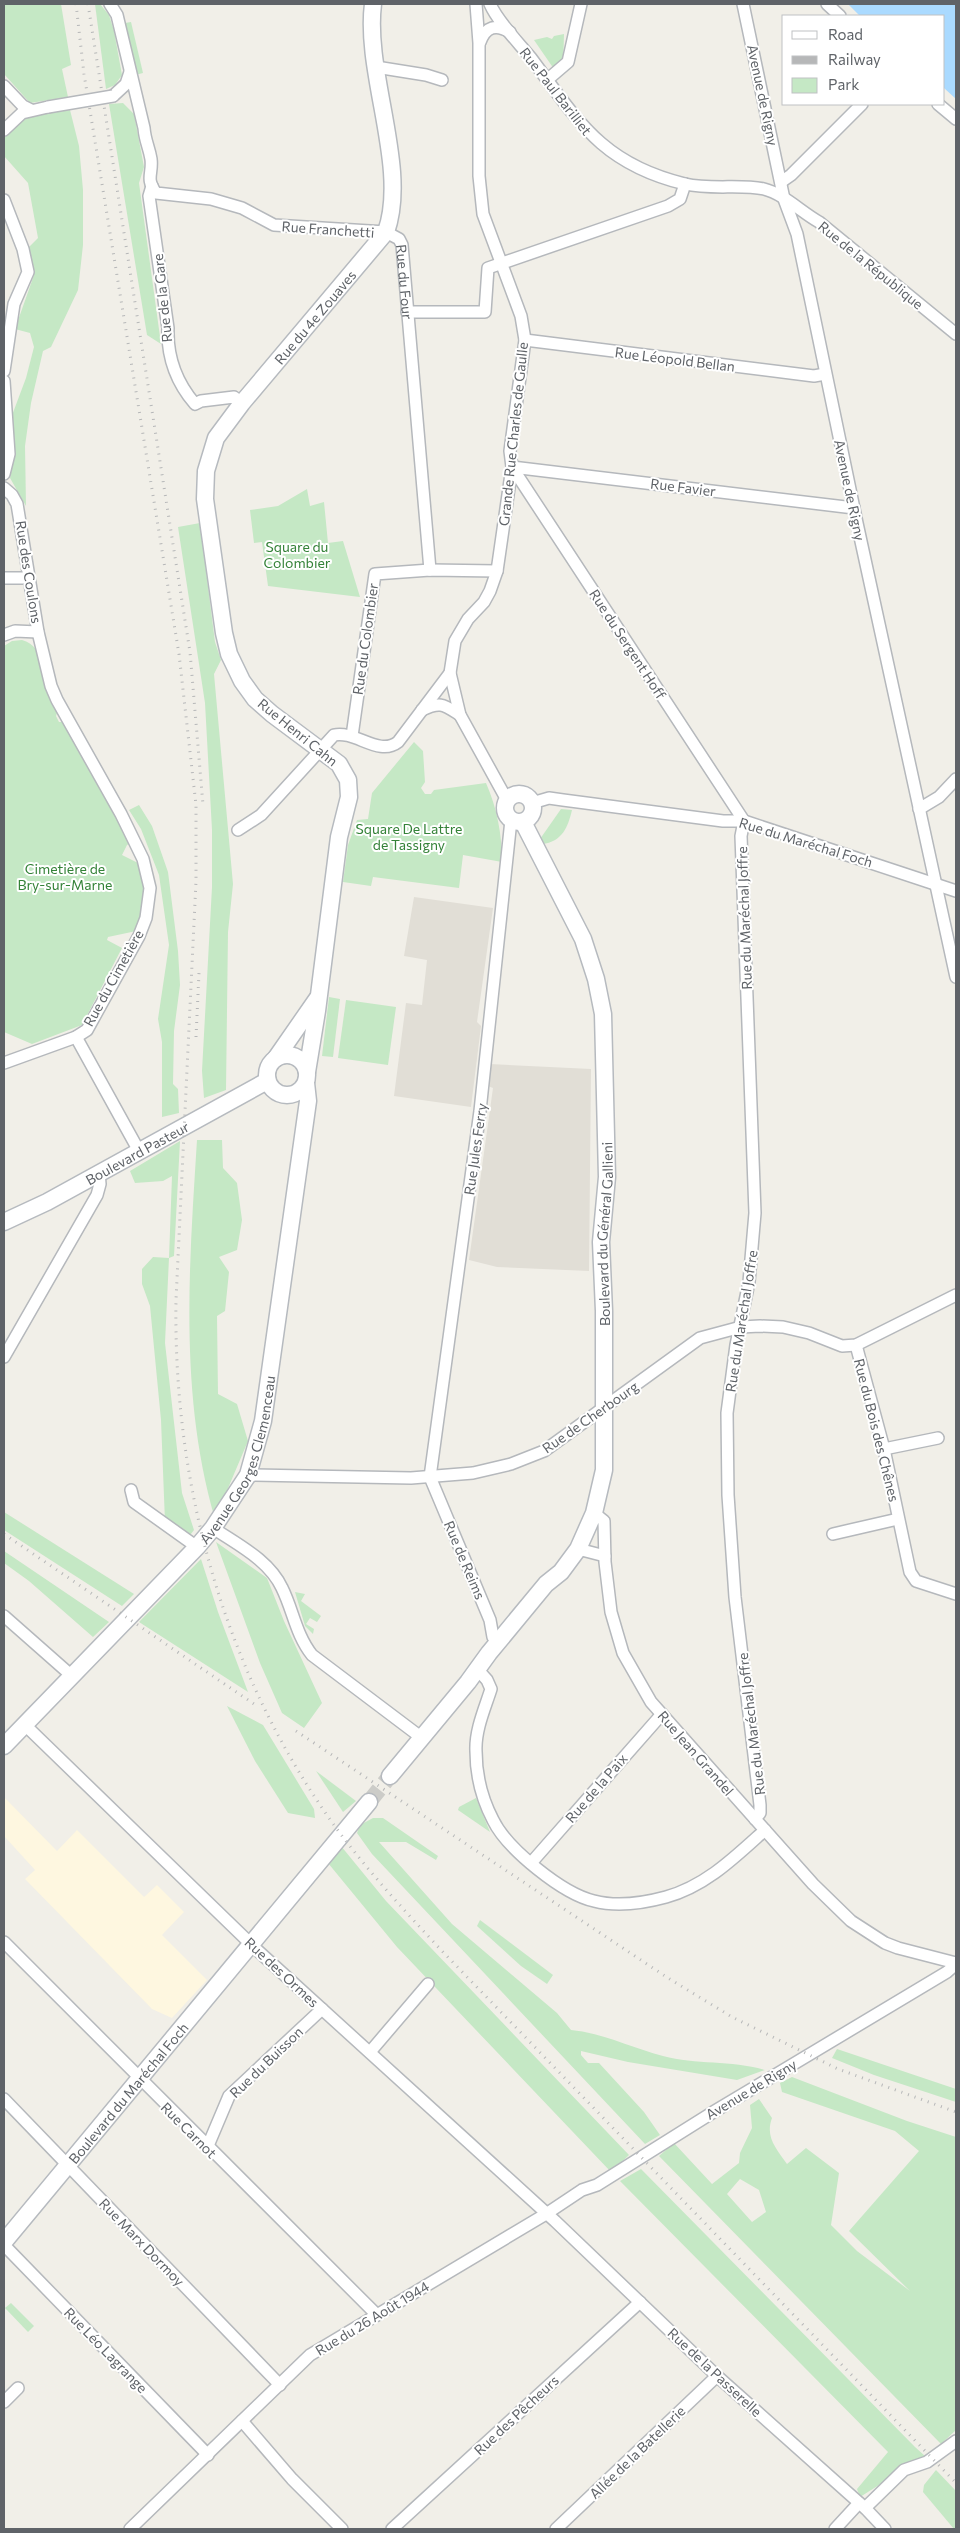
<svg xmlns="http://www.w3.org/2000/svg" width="960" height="2533" viewBox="0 0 960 2533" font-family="Commissioner,sans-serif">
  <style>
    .commercial { fill: #fef7e0 }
    .education { fill: #e1ded6 }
    .green { fill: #c5e8c5; fill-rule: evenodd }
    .water { fill: #aadaff }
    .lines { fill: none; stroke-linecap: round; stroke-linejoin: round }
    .secondary-tunnel { stroke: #ccccc8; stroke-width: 16; stroke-dasharray: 16 8; stroke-linecap: butt }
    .street-casing { stroke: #b5b8bc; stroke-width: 14 }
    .secondary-casing { stroke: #b6babf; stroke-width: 19 }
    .street { stroke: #fff; stroke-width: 11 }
    .secondary { stroke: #fff; stroke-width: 16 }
    .rail { stroke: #b6b7b8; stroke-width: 3; stroke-dasharray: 1 6; stroke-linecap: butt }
    .street-bridge-casing { stroke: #b5b8bc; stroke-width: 14; stroke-linecap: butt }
    .street-bridge { stroke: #fff; stroke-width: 11 }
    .labels { text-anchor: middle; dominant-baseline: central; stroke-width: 4; stroke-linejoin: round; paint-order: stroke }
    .street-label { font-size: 14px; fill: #5f6368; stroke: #fff }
    .park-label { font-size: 14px; fill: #348238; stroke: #fff }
  </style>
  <rect width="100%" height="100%" fill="#f1efe8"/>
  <polygon class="commercial" points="4,1797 57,1851 77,1830 144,1897 157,1885 184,1912 162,1935 207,1980 172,2018 152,2009 25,1879 35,1870 4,1836"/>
  <g class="education">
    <polygon points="414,897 493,908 477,1022 481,1026 471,1107 394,1096 406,1003 422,1005 427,960 404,956"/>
    <polygon points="490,1064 591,1069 589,1271 497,1267 469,1260 493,1088 488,1086"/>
  </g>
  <g class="green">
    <polygon points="4,4 61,4 71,65 62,69 68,97 30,103 4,74"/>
    <polygon points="95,4 100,4 109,15 114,31 122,75 115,85 106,89"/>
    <polygon points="131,22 143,73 131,76 119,24"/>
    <polygon points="564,34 563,71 556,72 534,40 547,37 552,39 554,36"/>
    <polygon points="123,103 134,114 144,167 139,183 161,344 147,335 109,104"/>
    <polygon points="70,110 79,146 83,190 83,245 78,290 51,347 43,351 31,403 25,446 26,506 10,478 15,454 11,418 26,378 34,347 30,333 15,329 34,275 28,248 38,238 28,183 4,156 4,138 27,117"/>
    <polygon points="307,489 310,506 324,502 328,543 343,541 360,597 268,586 262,542 254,543 250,510 278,506"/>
    <polygon points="200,523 215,642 221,660 214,674 233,884 228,932 226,1090 204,1098 202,1071 212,887 212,830 205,703 178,527"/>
    <path d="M 22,640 C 46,647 43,675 48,695 C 50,701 54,707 57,713 L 56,716 L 59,722 L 62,722 L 131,843 L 127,845 L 122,855 L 140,864 L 147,881 L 141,930 L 108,937 L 107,940 L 122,948 L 82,1025 L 32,1044 L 4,1032 L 4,646 L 12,641 Z"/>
    <path d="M 414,742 L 423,751 L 425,782 L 421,788 L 425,794 L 431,794 L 434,790 L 486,783 C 497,808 502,834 502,862 L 463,855 L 459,888 L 373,877 L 371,886 L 343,882 L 348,845 L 357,820 L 368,819 L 372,793 Z"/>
    <polygon points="139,805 152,826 168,872 178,951 180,985 174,1031 173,1084 178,1089 179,1113 162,1117 162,1042 158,1019 169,945 159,875 141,829 129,810"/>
    <path d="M 561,809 L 572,810 C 568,827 562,842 542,844 L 540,839 Z"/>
    <polygon points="329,997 340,999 333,1057 322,1056"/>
    <polygon points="346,1000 396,1007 388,1065 338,1058"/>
    <path d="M 197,1140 L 222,1140 L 223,1168 L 237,1183 L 242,1220 L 237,1250 L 219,1257 L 229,1272 L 225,1311 L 217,1316 L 218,1394 L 237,1404 L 248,1441 L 215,1519 C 179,1395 189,1267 197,1140 Z"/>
    <polygon points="180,1141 174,1256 169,1258 165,1343 182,1493 194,1530 187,1539 165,1522 161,1420 150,1306 142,1284 142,1269 153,1257 169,1258 172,1176 163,1181 135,1183 130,1171"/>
    <polygon points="4,1512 134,1594 122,1606 4,1530"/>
    <polygon points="216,1542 267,1578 284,1621 322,1703 304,1728 282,1713 260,1663"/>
    <polygon points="4,1551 109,1622 93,1637 29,1581 4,1563"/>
    <polygon points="201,1559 218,1612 248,1692 139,1622"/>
    <polygon points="295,1592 305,1594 301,1601 321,1616 317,1622 310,1618 306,1624 314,1629 313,1634 305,1626"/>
    <polygon points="227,1706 263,1725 314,1809 315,1818 288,1813 255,1761"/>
    <polygon points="316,1771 356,1801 343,1812"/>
    <polygon points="476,1798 490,1832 458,1810 459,1807"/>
    <path d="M 373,1818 L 383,1818 L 438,1856 L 436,1860 L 406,1842 L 379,1842 L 452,1924 L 557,2013 L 571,2030 C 603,2033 632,2048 663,2056 C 696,2065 732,2060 765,2070 L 737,2080 L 628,2062 L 581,2051 L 581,2055 L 588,2063 L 599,2063 L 644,2112 L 660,2135 L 645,2144 L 372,1854 L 357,1833 L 360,1825 Z"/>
    <polygon points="341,1846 386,1901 629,2155 611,2172 397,1947 328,1863"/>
    <polygon points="480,1920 553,1975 547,1984 521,1966 477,1926"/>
    <polygon points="837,2049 956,2089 956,2102 874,2075 832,2058"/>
    <path d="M 792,2077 L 907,2121 L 956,2137 L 956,2430 L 941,2444 L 659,2156 L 674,2143 L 712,2184 L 739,2163 L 740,2153 L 752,2128 L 750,2105 L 759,2099 L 772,2118 C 765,2137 776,2148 787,2164 L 806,2148 L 839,2173 L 831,2225 L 857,2251 L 910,2291 L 849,2231 L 919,2151 L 895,2131 L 782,2092 L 780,2083 ZM 740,2179 L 759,2190 L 766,2212 L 752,2222 L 727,2194 Z"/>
    <polygon points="641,2169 915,2447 925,2456 860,2497 857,2489 888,2452 620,2181"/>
    <polygon points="11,2303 34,2326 28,2332 5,2308"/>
    <polygon points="936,2470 956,2491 956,2529 954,2529 923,2492 924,2485"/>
  </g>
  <polygon class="water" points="848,4 956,4 956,99 944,88 944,16 860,16"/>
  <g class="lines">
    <polyline class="secondary-tunnel" points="369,1802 390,1776"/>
    <g class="street-casing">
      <g id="street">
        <path id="s1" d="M 110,4 L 117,15 L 144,128 C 145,141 149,147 151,159 C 153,174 145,178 156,193 L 211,199 L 242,208 L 274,225 L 386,232 L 399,239 L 402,245 L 430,570"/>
        <path d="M 490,4 C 498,22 518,42 531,58 C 578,121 602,164 685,184 C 711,190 741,184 764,189 C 784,194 801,212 819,222 L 956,334"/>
        <polyline points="743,4 784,199 797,234 857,523 956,977"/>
        <polyline points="827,4 840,16"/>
        <path d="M 480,42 C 486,26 496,24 510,32"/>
        <polyline points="376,67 426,75 442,80"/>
        <polyline points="547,80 568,62 581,4"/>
        <polyline points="4,86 23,106 31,110"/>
        <polyline points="113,96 126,84 130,72"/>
        <polyline points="938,104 956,119"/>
        <polyline points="4,130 22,113 48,107"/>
        <polyline points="781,182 791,175 862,104"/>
        <path d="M 152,186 L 149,196 L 168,328 C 167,357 176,382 195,404 L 201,401 L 234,397 L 242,403"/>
        <polyline points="4,200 23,249 28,272 14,304 4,371"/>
        <polyline points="407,312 485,312 488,268 668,206 680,199 685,184"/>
        <polyline points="525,340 814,376 825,374"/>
        <polyline points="4,381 9,454 4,474"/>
        <polyline points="512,467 744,821"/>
        <polyline points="512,467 854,508"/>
        <polyline points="4,488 12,495 17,504 38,632 51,686 57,700 121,814 143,859 150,888 146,918 139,936 87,1030 76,1037 4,1063"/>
        <polyline points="4,578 28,578"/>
        <polyline points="4,635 15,631 38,632"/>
        <polyline points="450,673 460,715 507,800"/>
        <path d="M 422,710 C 441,701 444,705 460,715"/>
        <polyline points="352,736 375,574 430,570 497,571"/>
        <polyline points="532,803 549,798 563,800 723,821 744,821 956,891"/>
        <polyline points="919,809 939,797 956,779"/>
        <polyline points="744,821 741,836 755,1213 749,1282 736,1345 727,1413 728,1495 735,1597 760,1805 760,1813 755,1819"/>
        <path d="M 238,830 L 261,815 L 334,735 C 355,730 379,757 398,742 L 450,673 L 455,641 L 468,619 L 484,602 L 490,591 L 497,571 L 512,467 L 510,451 L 525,340 L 521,316 L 483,214 L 479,176 L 479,43 L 476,4"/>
        <polyline points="76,1037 139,1151"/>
        <polyline points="856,1345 884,1449 910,1572 916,1581 956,1594"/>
        <polyline points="4,1357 97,1195 100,1184 99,1173"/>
        <polyline points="884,1449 938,1438"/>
        <polyline points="248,1475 411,1478 473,1473 511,1464 544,1451 700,1338 741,1327 760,1326 783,1327 809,1333 842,1346 856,1345 956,1295"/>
        <polyline points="131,1490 134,1502 197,1547"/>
        <polyline points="594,1513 604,1521 605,1562 611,1612 623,1653 651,1702 813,1884 851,1921 885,1943 898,1948 956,1963"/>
        <path d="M 213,1528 C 238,1545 269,1560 282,1588 C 293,1610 296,1635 312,1655 L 422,1738"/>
        <polyline points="833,1534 898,1519"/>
        <polyline points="578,1549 605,1556"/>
        <polyline points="4,1616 72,1676"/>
        <polyline points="498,1642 493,1637 490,1620 430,1477 480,1111 511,820"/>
        <path d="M 478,1670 L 487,1680 L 491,1689 C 485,1708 475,1730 476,1751 C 476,1774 482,1799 493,1820 C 507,1849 563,1894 594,1901 C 617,1907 644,1903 666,1897 C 706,1886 735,1857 765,1830"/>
        <polyline points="24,1724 257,1950 555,2221 717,2376 865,2508 885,2529"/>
        <polyline points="531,1863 662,1714"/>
        <polyline points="4,1942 377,2315"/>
        <polyline points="370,2052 428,1984"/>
        <polyline points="4,2099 280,2385"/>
        <polyline points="207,2148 229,2096 322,2009"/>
        <polyline points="4,2245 208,2455"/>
        <polyline points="4,2402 18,2388"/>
        <polyline points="242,2421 292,2479 342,2529"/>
        <polyline points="865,2508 904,2470 927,2462 956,2441"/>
        <polyline points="130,2529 310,2355 546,2214 582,2190 597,2185 715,2111 947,1972 956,1964"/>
        <polyline points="392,2529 640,2302"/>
        <polyline points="556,2529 717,2376"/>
        <polyline points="835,2529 859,2503"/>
      </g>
    </g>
    <g class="secondary-casing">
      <g id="secondary">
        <circle cx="519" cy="808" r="14"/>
        <circle cx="287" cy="1075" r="20"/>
        <polyline points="276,1058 317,999"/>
        <path id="s2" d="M 307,1072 L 317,1011 L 339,837 L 349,797 L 348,780 L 339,764 L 272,714 L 255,699 L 242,681 L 229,654 L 224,633 L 205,499 L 206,471 L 216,438 L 242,403 L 386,232 C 409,168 364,73 373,4"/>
        <path id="s3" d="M 4,1222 L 47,1202 L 267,1081"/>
        <path id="s4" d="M 4,1746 L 197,1547 L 213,1528 L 248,1475 L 263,1421 L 308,1101 L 306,1083"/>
        <path id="s5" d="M 390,1776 L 468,1682 L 489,1653 L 546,1584 L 561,1572 L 578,1549 L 594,1513 L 604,1470 L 604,1311 L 601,1242 L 607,1177 L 603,1014 L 596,979 L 583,939 L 523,822"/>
        <path id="s6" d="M 4,2242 L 369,1802"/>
      </g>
    </g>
    <use href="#street" class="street"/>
    <use href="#secondary" class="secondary"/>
    <g class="rail">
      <path d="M 76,4 L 84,74 L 179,654 L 196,805 L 196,881 L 176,1300 C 173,1483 223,1667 329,1818 C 363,1866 402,1908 442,1951 L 956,2483"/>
      <polyline points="88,4 190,652 203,805"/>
      <polyline points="196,1037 199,973"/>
      <polyline points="4,1534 254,1704"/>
      <polyline points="296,1731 668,1978 732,2017 838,2069 956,2112"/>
    </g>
    <g class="street-bridge-casing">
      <polyline id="street-bridge" points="48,107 113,96"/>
    </g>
    <use href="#street-bridge" class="street-bridge"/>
  </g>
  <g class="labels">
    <g class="street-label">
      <text transform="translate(556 91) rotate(52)">Rue Paul Barilliet</text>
      <text transform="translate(763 95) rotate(78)">Avenue de Rigny</text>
      <text transform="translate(328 229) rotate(4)">Rue Franchetti</text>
      <text transform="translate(871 265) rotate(39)">Rue de la République</text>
      <text stroke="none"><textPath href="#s1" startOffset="491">Rue du Four</textPath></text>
      <text transform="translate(162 298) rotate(-96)">Rue de la Gare</text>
      <text stroke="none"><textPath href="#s2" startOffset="848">Rue du 4e Zouaves</textPath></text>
      <text transform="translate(675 359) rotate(7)">Rue Léopold Bellan</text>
      <text transform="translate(513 434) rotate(-84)">Grande Rue Charles de Gaulle</text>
      <text transform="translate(683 487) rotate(7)">Rue Favier</text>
      <text transform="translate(850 490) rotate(78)">Avenue de Rigny</text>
      <text transform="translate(29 572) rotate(81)">Rue des Coulons</text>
      <text transform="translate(365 639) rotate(-82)">Rue du Colombier</text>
      <text transform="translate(628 644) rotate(57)">Rue du Sergent Hoff</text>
      <text transform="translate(298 732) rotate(39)">Rue Henri Cahn</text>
      <text transform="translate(806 842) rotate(17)">Rue du Maréchal Foch</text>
      <text transform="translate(744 918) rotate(-92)">Rue du Maréchal Joffre</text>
      <text transform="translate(113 978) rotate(-61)">Rue du Cimetière</text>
      <text transform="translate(475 1149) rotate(-82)">Rue Jules Ferry</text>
      <text stroke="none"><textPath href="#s3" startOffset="150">Boulevard Pasteur</textPath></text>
      <text stroke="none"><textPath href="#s5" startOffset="615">Boulevard du Général Gallieni</textPath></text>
      <text transform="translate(741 1321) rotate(-81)">Rue du Maréchal Joffre</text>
      <text transform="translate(590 1417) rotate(-35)">Rue de Cherbourg</text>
      <text transform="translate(877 1430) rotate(76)">Rue du Bois des Chênes</text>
      <text stroke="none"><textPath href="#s4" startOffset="376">Avenue Georges Clemenceau</textPath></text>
      <text transform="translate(465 1560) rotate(67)">Rue de Reims</text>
      <text transform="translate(751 1724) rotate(-97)">Rue du Maréchal Joffre</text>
      <text transform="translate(696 1753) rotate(49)">Rue Jean Grandel</text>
      <text transform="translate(596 1788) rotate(-49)">Rue de la Paix</text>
      <text transform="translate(282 1972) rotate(43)">Rue des Ormes</text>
      <text transform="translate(266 2062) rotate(-44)">Rue du Buisson</text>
      <text transform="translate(751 2089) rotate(-31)">Avenue de Rigny</text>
      <text stroke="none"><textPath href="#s6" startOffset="194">Boulevard du Maréchal Foch</textPath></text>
      <text transform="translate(189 2130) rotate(45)">Rue Carnot</text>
      <text transform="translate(142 2242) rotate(46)">Rue Marx Dormoy</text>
      <text transform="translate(372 2318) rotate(-31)">Rue du 26 Août 1944</text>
      <text transform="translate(106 2350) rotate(46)">Rue Léo Lagrange</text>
      <text transform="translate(715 2372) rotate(43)">Rue de la Passerelle</text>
      <text transform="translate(516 2415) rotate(-43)">Rue des Pêcheurs</text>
      <text transform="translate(637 2452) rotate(-44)">Allée de la Batellerie</text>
    </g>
    <g class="park-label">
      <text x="297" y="546">Square du<tspan x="297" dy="16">Colombier</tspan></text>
      <text x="409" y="828">Square De Lattre<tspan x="409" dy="16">de Tassigny</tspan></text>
      <text x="65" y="868">Cimetière de<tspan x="65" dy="16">Bry-sur-Marne</tspan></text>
    </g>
  </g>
  <rect width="960" height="2533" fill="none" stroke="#5f6368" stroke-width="10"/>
  <rect x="782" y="15" width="162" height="90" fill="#ffffff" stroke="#bfc1c3"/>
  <rect x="792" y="31" width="25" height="8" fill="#ffffff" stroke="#bfc1c3"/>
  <text x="828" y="40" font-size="15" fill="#5f6368">Road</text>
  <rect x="792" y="56" width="25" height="8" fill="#b6b7b8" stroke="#bfc1c3"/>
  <text x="828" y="65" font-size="15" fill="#5f6368">Railway</text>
  <rect x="792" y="78" width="25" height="15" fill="#c5e8c5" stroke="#bfc1c3"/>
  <text x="828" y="90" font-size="15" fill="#5f6368">Park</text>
</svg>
